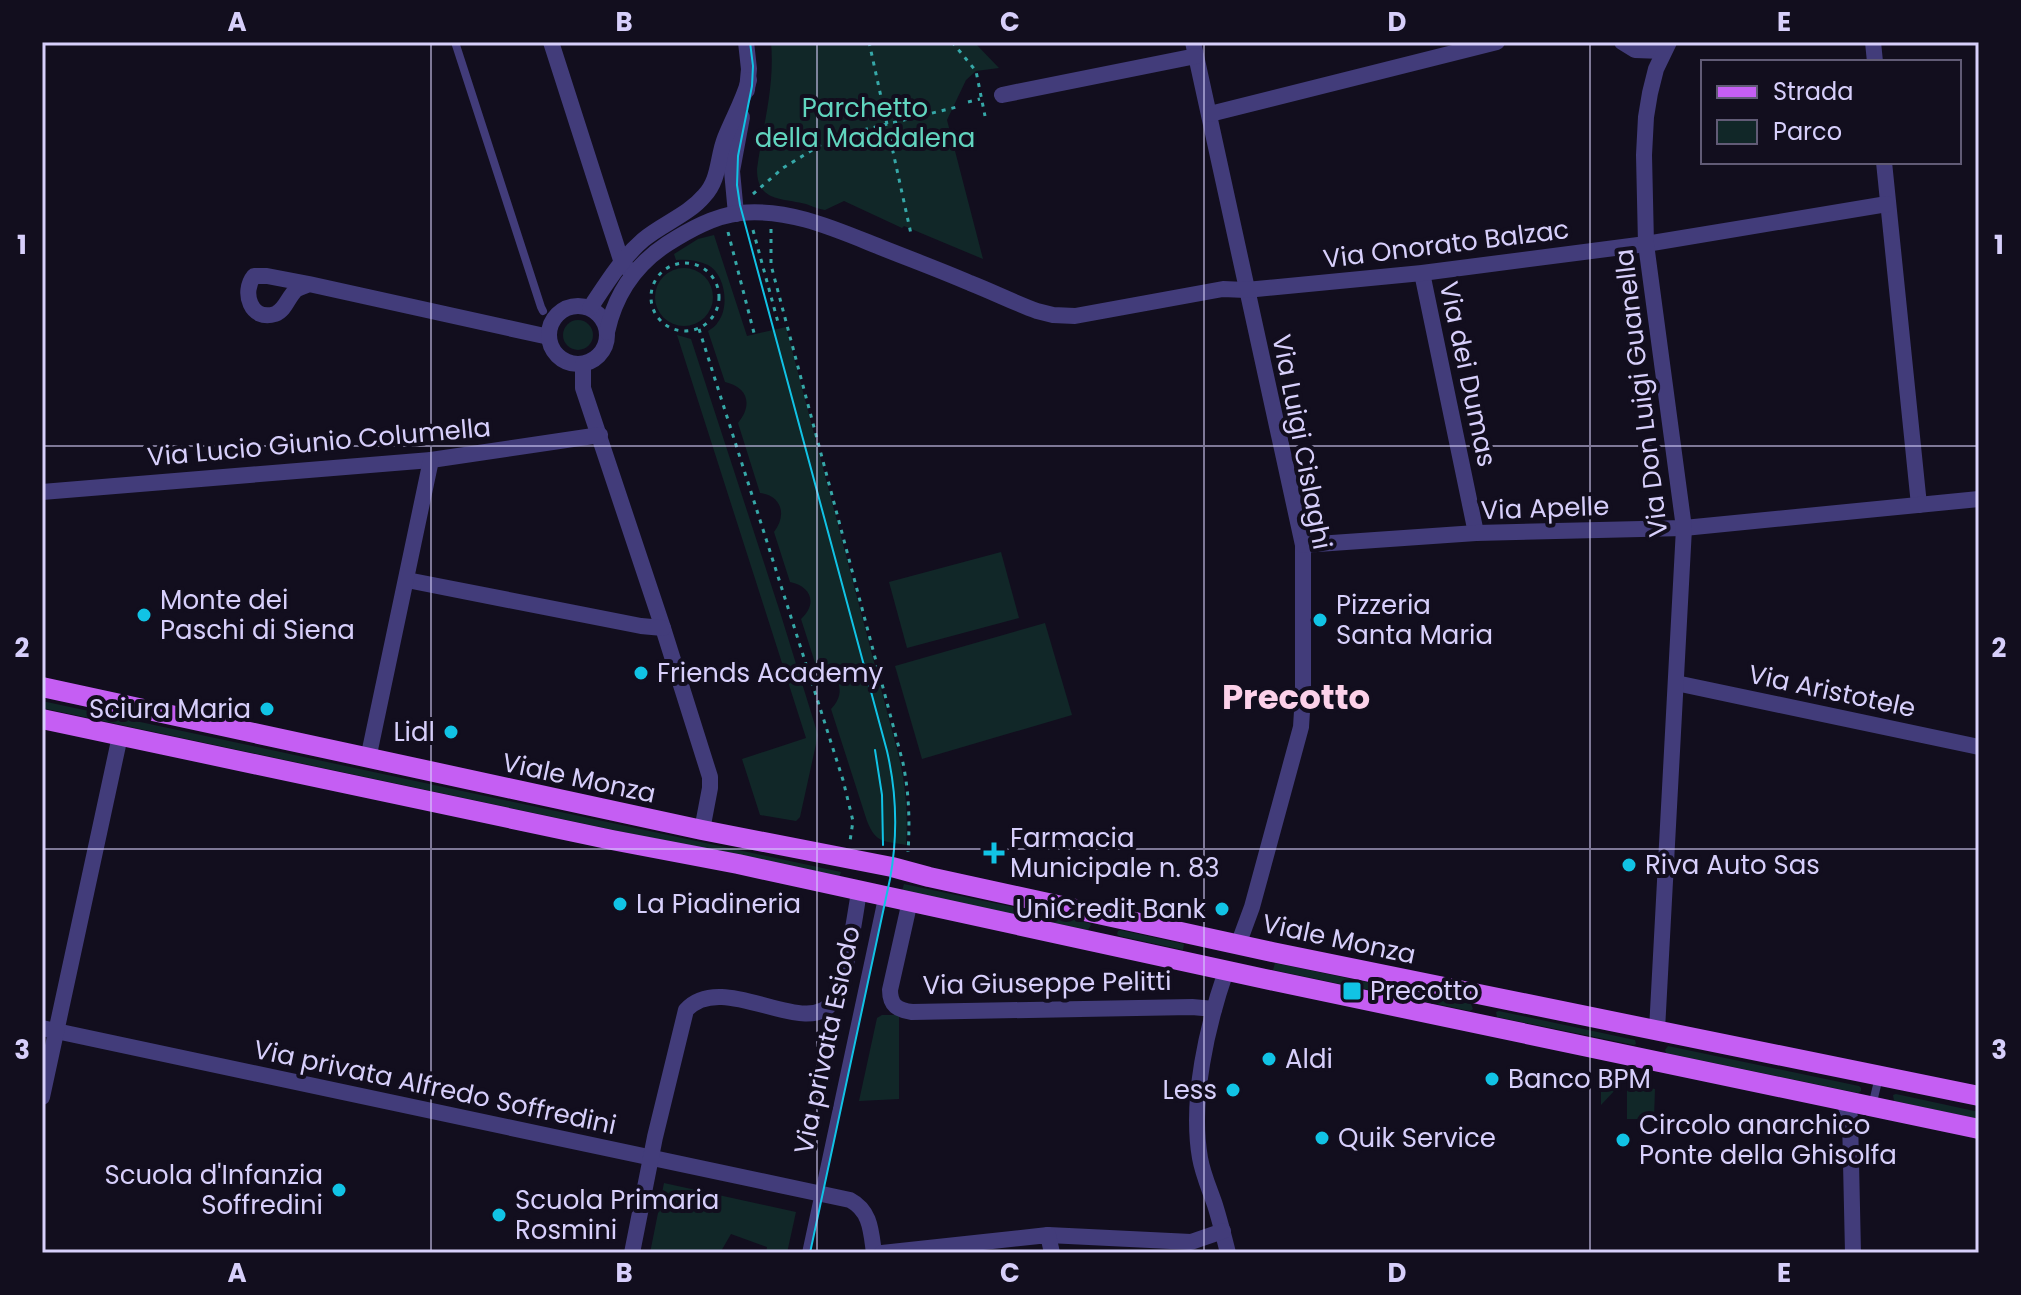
<svg xmlns="http://www.w3.org/2000/svg" width="2021" height="1295" viewBox="0 0 2021 1295" font-family="Poppins,sans-serif">
  <style>
    .green { fill: #112728 }
    .lines { fill: none; stroke-linecap: round; stroke-linejoin: round }
    .path { stroke: #36a8a8; stroke-width: 3; stroke-dasharray: 4 6; stroke-linecap: butt }
    .lane { stroke: #423c7a; stroke-width: 8 }
    .street { stroke: #423c7a; stroke-width: 16 }
    .primary { stroke: #c55ef3; stroke-width: 20 }
    .tram { stroke: #11c3e5; stroke-width: 2 }
    .grid { fill: none; stroke: #d7cffb; stroke-width: 2; stroke-opacity: 0.55 }
    .poi-dot { fill: #11c3e5; stroke: #120e1e; stroke-width: 3 }
    .labels { text-anchor: middle; dominant-baseline: central; stroke-width: 8; stroke-linejoin: round; paint-order: stroke }
    .park-label { font-size: 26px; fill: #61d5bf; stroke: #120e1e }
    .street-label { font-size: 26px; fill: #d7cffb; stroke: #120e1e }
    .poi-label { font-size: 26px; fill: #d7cffb; stroke: #120e1e; text-anchor: start }
    .district-label { font-size: 34px; font-weight: bold; fill: #fcd1e9; stroke: #120e1e }
    .neatline { fill: none; stroke: #d7cffb; stroke-width: 3 }
    .grid-label { font-size: 26px; text-anchor: middle; font-weight: bold; fill: #d7cffb }
  </style>
  <rect width="100%" height="100%" fill="#120e1e"/>
  <g class="green">
    <path d="M 771,42 L 974,42 L 999,68 L 976,71 L 966,80 L 947,120 L 983,259 L 904,226 L 902,228 L 844,201 L 825,210 C 818,209 812,206 806,204 C 781,198 757,202 757,169 C 763,125 775,87 771,42 Z"/>
    <path d="M 714,235 L 747,336 L 786,327 L 900,761 C 906,789 908,816 906,845 C 885,841 876,844 867,821 L 831,709 C 847,693 840,672 817,669 L 801,619 C 818,604 811,586 790,582 L 774,532 C 787,515 782,496 760,493 L 738,423 C 753,405 748,387 725,382 L 708,331 C 712,328 716,326 718,322 C 730,307 725,274 708,265 C 698,260 687,259 676,260 L 674,254 L 698,239 Z"/>
    <circle cx="684" cy="297" r="29"/>
    <circle cx="578" cy="335" r="15"/>
    <polygon points="677,335 691,339 780,612 818,735 800,817 796,821 760,815 742,759 806,738"/>
    <polygon points="1001,552 1019,618 907,648 889,582"/>
    <polygon points="1045,623 1072,715 922,759 895,666"/>
    <polygon points="42,701 841,872 839,878 42,708"/>
    <polygon points="904,884 1089,923 1091,925 1088,930 902,891"/>
    <polygon points="1120,930 1184,944 1183,950 1119,936 1117,934 1118,931"/>
    <polygon points="1275,963 1471,1004 1473,1009 1470,1011 1273,970"/>
    <polygon points="1499,1011 1635,1040 1636,1044 1634,1045 1497,1017 1496,1012"/>
    <polygon points="882,1015 899,1015 899,1099 859,1101 877,1018"/>
    <polygon points="1668,1046 1859,1086 1861,1088 1861,1091 1858,1093 1666,1053 1665,1050"/>
    <polygon points="1601,1077 1619,1081 1617,1088 1601,1105"/>
    <polygon points="1627,1083 1655,1089 1654,1119 1627,1119"/>
    <polygon points="1896,1094 1979,1112 1979,1119 1894,1101 1893,1095"/>
    <polygon points="664,1183 796,1212 787,1253 766,1253 767,1247 731,1234 720,1253 650,1253"/>
  </g>
  <g class="lines">
    <g class="path">
      <polyline points="869,42 911,234"/>
      <polyline points="952,42 976,71 985,116"/>
      <polyline points="968,102 980,99"/>
      <polyline points="753,194 783,168 827,141 859,131 961,106"/>
      <path d="M 771,229 L 771,265 L 903,763 C 909,793 910,821 908,852"/>
      <polyline points="753,230 779,326"/>
      <polyline points="728,232 754,333"/>
      <circle cx="685" cy="297" r="34"/>
      <polyline points="699,329 843,780 853,821 850,841"/>
    </g>
    <g class="lane">
      <polyline points="455,42 541,307 543,311"/>
      <polyline points="1872,1106 1879,1077"/>
      <polyline points="806,1253 882,898"/>
    </g>
    <g class="street">
      <polyline points="551,42 622,263 627,268"/>
      <polyline points="746,42 749,69 747,90"/>
      <polyline points="1193,42 1303,545 1303,695 1301,727 1252,907 1238,945"/>
      <polyline points="1622,42 1635,50 1663,51"/>
      <polyline points="1873,42 1875,62"/>
      <polyline points="1002,95 1196,56"/>
      <polyline points="1210,114 1497,42"/>
      <polyline points="1884,162 1919,505"/>
      <polyline points="736,214 732,171 742,117"/>
      <polyline points="1422,273 1476,533"/>
      <path d="M 309,284 C 305,286 301,287 297,289 C 288,296 286,310 275,314 C 251,322 241,292 254,276 L 267,276 L 309,284 L 549,337"/>
      <circle cx="578" cy="335" r="29"/>
      <path d="M 590,308 C 606,284 621,259 643,240 C 662,224 688,215 704,196 C 720,179 717,158 725,138 C 733,118 743,101 749,80"/>
      <path d="M 607,332 C 615,295 635,265 667,244 C 689,230 714,216 740,213 C 789,208 835,229 880,247 C 910,259 940,270 970,283 C 993,292 1015,303 1037,311 L 1053,315 L 1075,316 L 1223,289 L 1246,290 L 1422,273 L 1646,244 L 1887,204"/>
      <polyline points="583,364 583,388 663,628 710,777 710,788 702,830"/>
      <polyline points="42,492 431,460 600,435"/>
      <polyline points="1303,545 1476,533 1684,528 1979,499"/>
      <polyline points="407,580 641,626 663,628"/>
      <polyline points="1676,683 1979,747"/>
      <polyline points="368,759 431,460"/>
      <path d="M 910,901 L 890,990 C 890,1006 898,1010 912,1012 L 1192,1007 L 1214,1009"/>
      <path d="M 1226,971 C 1207,1026 1190,1100 1200,1158 C 1203,1175 1210,1190 1215,1205 C 1220,1221 1224,1237 1228,1253"/>
      <path d="M 42,1028 L 850,1200 C 871,1211 871,1232 874,1253"/>
      <polyline points="1657,1030 1684,528 1646,244 1644,155 1646,117 1650,93 1656,69 1669,42"/>
      <polyline points="42,1097 120,736"/>
      <polyline points="1843,1100 1850,1117 1853,1253"/>
      <polyline points="1048,1235 1191,1242 1223,1231"/>
      <path d="M 632,1253 L 655,1137 L 686,1010 C 723,969 807,1041 833,1001 C 847,977 854,921 859,892"/>
      <polyline points="882,1253 1048,1235 1052,1253"/>
    </g>
    <g class="primary">
      <polyline points="42,687 702,830 892,867 929,877 1272,952 1979,1096"/>
      <polyline points="42,719 612,840 738,864 1265,979 1979,1129"/>
    </g>
    <g class="tram">
      <path d="M 750,42 L 753,66 L 752,86 L 738,156 L 737,185 L 740,205 L 887,751 C 897,794 898,835 890,879 L 810,1253"/>
      <polyline points="875,750 882,795 883,845"/>
    </g>
  </g>
  <path class="grid" d="M 431,42 L 431,1253M 817,42 L 817,1253M 1204,42 L 1204,1253M 1590,42 L 1590,1253M 42,446 L 1979,446M 42,849 L 1979,849"/>
  <g class="poi-dot">
    <circle cx="144" cy="615" r="8"/>
    <circle cx="1320" cy="620" r="8"/>
    <circle cx="641" cy="673" r="8"/>
    <circle cx="267" cy="709" r="8"/>
    <circle cx="451" cy="732" r="8"/>
    <path d="M990 841h8v8h8v8h-8v8h-8v-8h-8v-8h8z"/>
    <circle cx="1629" cy="865" r="8"/>
    <circle cx="620" cy="904" r="8"/>
    <circle cx="1222" cy="909" r="8"/>
    <rect x="1342" y="981" width="20" height="20" rx="4"/>
    <circle cx="1269" cy="1059" r="8"/>
    <circle cx="1492" cy="1079" r="8"/>
    <circle cx="1233" cy="1090" r="8"/>
    <circle cx="1322" cy="1138" r="8"/>
    <circle cx="1623" cy="1140" r="8"/>
    <circle cx="339" cy="1190" r="8"/>
    <circle cx="499" cy="1215" r="8"/>
  </g>
  <g class="labels">
    <g class="park-label">
      <text x="865" y="108">Parchetto<tspan x="865" dy="30">della Maddalena</tspan></text>
    </g>
    <g class="street-label">
      <text transform="translate(1446 244) rotate(-7)">Via Onorato Balzac</text>
      <text transform="translate(1468 374) rotate(78)">Via dei Dumas</text>
      <text transform="translate(1641 393) rotate(-97)">Via Don Luigi Guanella</text>
      <text transform="translate(319 442) rotate(-5)">Via Lucio Giunio Columella</text>
      <text transform="translate(1302 442) rotate(79)">Via Luigi Cislaghi</text>
      <text transform="translate(1545 508) rotate(-2)">Via Apelle</text>
      <text transform="translate(1832 691) rotate(12)">Via Aristotele</text>
      <text transform="translate(579 778) rotate(12)">Viale Monza</text>
      <text transform="translate(1339 939) rotate(12)">Viale Monza</text>
      <text transform="translate(1047 983) rotate(-1)">Via Giuseppe Pelitti</text>
      <text transform="translate(827 1040) rotate(-78)">Via privata Esiodo</text>
      <text transform="translate(435 1087) rotate(12)">Via privata Alfredo Soffredini</text>
    </g>
    <g class="poi-label">
      <text x="160" y="600">Monte dei<tspan x="160" dy="30">Paschi di Siena</tspan></text>
      <text x="1336" y="605">Pizzeria<tspan x="1336" dy="30">Santa Maria</tspan></text>
      <text x="657" y="673">Friends Academy</text>
      <text x="251" y="709" text-anchor="end">Sciura Maria</text>
      <text x="435" y="732" text-anchor="end">Lidl</text>
      <text x="1010" y="838">Farmacia<tspan x="1010" dy="30">Municipale n. 83</tspan></text>
      <text x="1645" y="865">Riva Auto Sas</text>
      <text x="636" y="904">La Piadineria</text>
      <text x="1206" y="909" text-anchor="end">UniCredit Bank</text>
      <text x="1370" y="991">Precotto</text>
      <text x="1285" y="1059">Aldi</text>
      <text x="1508" y="1079">Banco BPM</text>
      <text x="1217" y="1090" text-anchor="end">Less</text>
      <text x="1639" y="1125">Circolo anarchico<tspan x="1639" dy="30">Ponte della Ghisolfa</tspan></text>
      <text x="1338" y="1138">Quik Service</text>
      <text x="323" y="1175" text-anchor="end">Scuola d'Infanzia<tspan x="323" dy="30">Soffredini</tspan></text>
      <text x="515" y="1200">Scuola Primaria<tspan x="515" dy="30">Rosmini</tspan></text>
    </g>
    <g class="district-label">
      <text x="1296" y="697">Precotto</text>
    </g>
  </g>
  <rect width="2021" height="1295" fill="none" stroke="#120e1e" stroke-width="88"/>
  <rect x="1701" y="60" width="260" height="104" fill="#120e1e" stroke="#615b76" stroke-width="2"/>
  <rect x="1717" y="86" width="40" height="12" fill="#c55ef3" stroke="#615b76" stroke-width="2"/>
  <text x="1773" y="100" font-size="24" fill="#d7cffb">Strada</text>
  <rect x="1717" y="120" width="40" height="24" fill="#112728" stroke="#615b76" stroke-width="2"/>
  <text x="1773" y="140" font-size="24" fill="#d7cffb">Parco</text>
  <rect x="44" y="44" width="1933" height="1207" class="neatline"/>
  <g class="grid-label">
    <text x="237" y="31">A</text>
    <text x="624" y="31">B</text>
    <text x="1010" y="31">C</text>
    <text x="1397" y="31">D</text>
    <text x="1784" y="31">E</text>
    <text x="22" y="254">1</text>
    <text x="1999" y="254">1</text>
    <text x="22" y="657">2</text>
    <text x="1999" y="657">2</text>
    <text x="22" y="1059">3</text>
    <text x="1999" y="1059">3</text>
    <text x="237" y="1282">A</text>
    <text x="624" y="1282">B</text>
    <text x="1010" y="1282">C</text>
    <text x="1397" y="1282">D</text>
    <text x="1784" y="1282">E</text>
  </g>
</svg>
